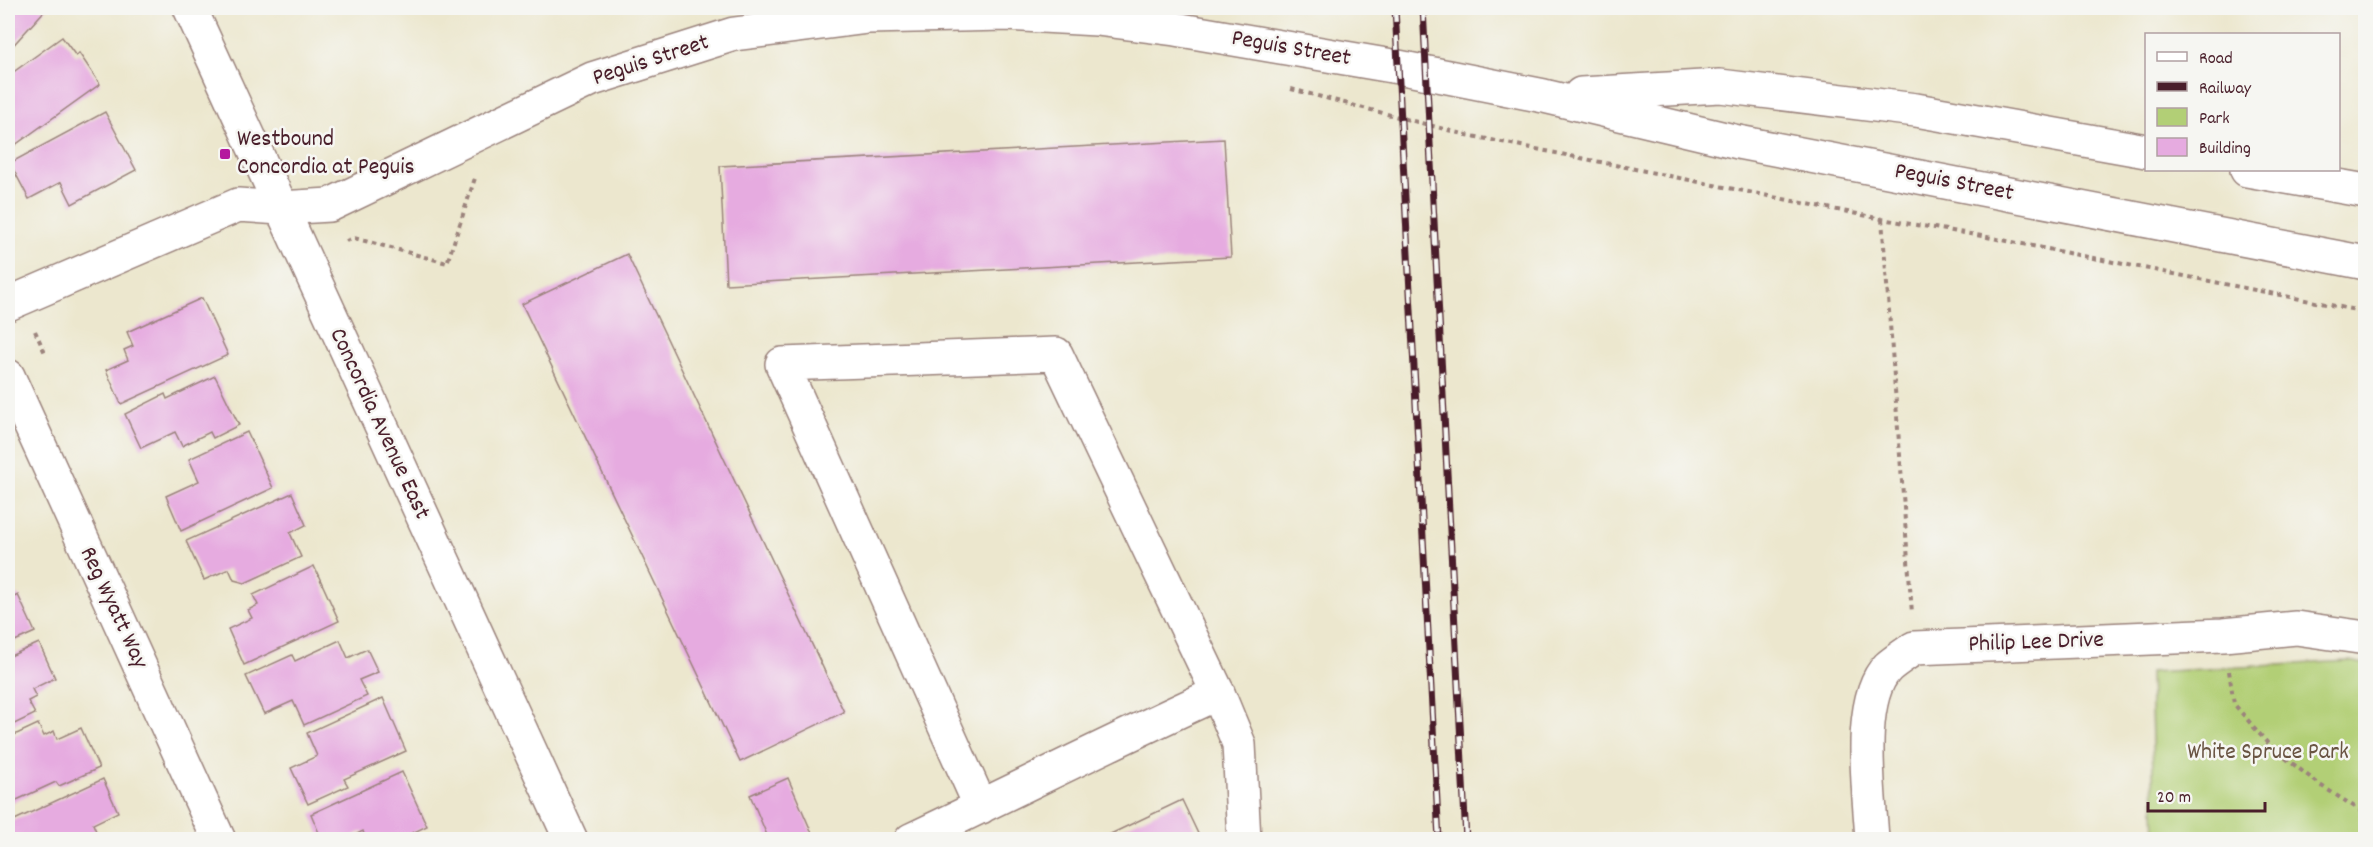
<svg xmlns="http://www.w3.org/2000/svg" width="2373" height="847" viewBox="0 0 2373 847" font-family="Dekko,sans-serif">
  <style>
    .green { fill: #b2cf76; stroke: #7e7750; stroke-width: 1.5 }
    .building { fill: #e6abe0 }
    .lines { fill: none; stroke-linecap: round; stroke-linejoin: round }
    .minor-casing { stroke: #9b837c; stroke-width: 36 }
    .path { stroke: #9b837c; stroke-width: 4; stroke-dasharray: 4.5 4.5; stroke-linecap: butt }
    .minor { stroke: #fff; stroke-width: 33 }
    .rail-casing { stroke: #4a1f2b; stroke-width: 7 }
    .rail { stroke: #f6f6f2; stroke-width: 4.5; stroke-dasharray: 14; stroke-linecap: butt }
    .poi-dot { fill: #b5179e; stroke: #f6f6f2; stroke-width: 2 }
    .labels { text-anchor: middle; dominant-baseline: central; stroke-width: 5; stroke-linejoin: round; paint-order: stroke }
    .street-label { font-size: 24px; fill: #4a1f2b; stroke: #f6f6f2 }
    .poi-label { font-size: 24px; fill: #4a1f2b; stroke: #f6f6f2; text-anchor: start }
    .park-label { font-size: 24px; fill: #695442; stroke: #f6f6f2 }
  </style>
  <rect width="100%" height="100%" fill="#f6f6f2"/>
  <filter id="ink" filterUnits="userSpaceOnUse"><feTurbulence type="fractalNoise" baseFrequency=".0167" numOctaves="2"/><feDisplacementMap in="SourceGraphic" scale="12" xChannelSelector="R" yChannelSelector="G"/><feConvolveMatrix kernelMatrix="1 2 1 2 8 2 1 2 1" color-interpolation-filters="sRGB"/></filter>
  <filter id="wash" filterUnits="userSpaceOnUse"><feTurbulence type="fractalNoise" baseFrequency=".008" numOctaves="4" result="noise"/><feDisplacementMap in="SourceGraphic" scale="24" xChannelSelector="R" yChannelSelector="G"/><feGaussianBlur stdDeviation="1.35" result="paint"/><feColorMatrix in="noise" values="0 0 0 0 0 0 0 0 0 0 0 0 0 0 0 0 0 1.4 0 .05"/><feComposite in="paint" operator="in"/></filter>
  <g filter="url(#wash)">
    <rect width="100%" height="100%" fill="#ece7ce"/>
    <polygon class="green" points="2349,661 2365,664 2365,839 2155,839 2150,672"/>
    <g id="blocks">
      <g class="building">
        <polygon points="8,8 47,8 8,51"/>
        <polygon points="62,37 76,56 79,53 100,84 8,150 8,100 10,98 8,85 11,82 8,76"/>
        <polygon points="105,112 136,170 72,204 61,182 29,199 10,163"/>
        <polygon points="1224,139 1231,257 726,284 720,166"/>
        <polygon points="627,254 844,712 740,762 522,304"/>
        <polygon points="202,298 228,355 121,404 106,370 128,360 124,350 133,346 127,332"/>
        <polygon points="215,376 239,425 213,438 210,432 182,446 175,432 141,448 125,414 165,394 167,399"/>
        <polygon points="247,432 273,488 181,531 166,496 199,481 189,459"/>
        <polygon points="292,493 306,525 290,533 301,557 245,583 234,580 229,569 204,580 186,541"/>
        <polygon points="314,566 339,621 244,665 228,629 252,618 248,610 258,605 253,595"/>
        <polygon points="18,595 35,632 8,644 8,600"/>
        <polygon points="340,640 348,658 367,649 378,672 359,680 367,696 304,725 293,701 264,714 246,676 292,655 295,661"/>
        <polygon points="39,643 55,678 32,689 36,697 28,701 35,714 8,727 8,657"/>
        <polygon points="383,698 406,751 344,779 348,786 308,804 291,768 317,756 307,733"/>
        <polygon points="38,724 44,736 54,731 57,739 81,728 99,768 59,786 56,782 8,804 8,738"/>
        <polygon points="402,772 427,826 398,840 366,840 363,831 345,840 322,840 311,814"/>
        <polygon points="788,778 815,840 769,840 750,795"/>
        <polygon points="103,779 118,812 93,824 99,838 8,840 8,823"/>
        <polygon points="1182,800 1201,840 1098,840"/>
      </g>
    </g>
  </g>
  <g filter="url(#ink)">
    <use href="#blocks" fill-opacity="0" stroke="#9b837c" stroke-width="1.5"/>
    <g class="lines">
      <g class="minor-casing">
        <g id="minor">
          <polyline points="190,8 571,840"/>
          <polyline points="1581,94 1720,86 1916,110 2146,151"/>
          <polyline points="2247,170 2366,191"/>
          <polyline points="8,304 238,205 280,208 330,205 592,79 734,34 868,17 1005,14 1097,19 1175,29 1398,67 1544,96 1738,142 2366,263"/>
          <polyline points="8,376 219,840"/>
          <polyline points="1218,693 1239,744 1244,840"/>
          <path d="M 911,840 C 1014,791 1115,740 1218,693 L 1056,354 L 782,364 L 981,807"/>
          <path d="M 1872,840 C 1870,796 1855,700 1888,667 C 1896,660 1906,654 1914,648 L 2223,635 L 2296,628 L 2366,638"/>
        </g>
      </g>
      <g class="path">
        <polyline points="1291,89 1467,135 1882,219 1987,237 2366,312"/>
        <polyline points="1882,219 1912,613"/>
        <polyline points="346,241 354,238 447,263 475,178"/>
        <polyline points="35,331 45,353"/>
        <polyline points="2229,671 2234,704 2270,746 2320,785 2366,814"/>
      </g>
      <use href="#minor" class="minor"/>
      <g class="rail-casing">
        <g id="rail">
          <polyline points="1395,8 1439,840"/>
          <polyline points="1423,8 1466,840"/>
        </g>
      </g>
      <use href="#rail" class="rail"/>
    </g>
  </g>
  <rect class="poi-dot" x="219" y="148" width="12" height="12" rx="3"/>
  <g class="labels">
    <g class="street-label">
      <text transform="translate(1291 49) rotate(10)">Peguis Street</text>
      <text transform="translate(651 61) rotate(-18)">Peguis Street</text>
      <text transform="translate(1954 183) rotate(11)">Peguis Street</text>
      <text transform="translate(379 424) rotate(65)">Concordia Avenue East</text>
      <text transform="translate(113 608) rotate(65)">Reg Wyatt Way</text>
      <text transform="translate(2036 643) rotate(-2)">Philip Lee Drive</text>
    </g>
    <g class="poi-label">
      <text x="237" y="140">Westbound<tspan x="237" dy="28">Concordia at Peguis</tspan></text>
    </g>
    <g class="park-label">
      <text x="2268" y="753">White Spruce Park</text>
    </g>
  </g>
  <rect width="2373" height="847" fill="none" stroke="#f6f6f2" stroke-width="30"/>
  <rect x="2145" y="33" width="195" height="138" fill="#f6f6f2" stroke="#b1a0a2" stroke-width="1.5"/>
  <rect x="2157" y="52" width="30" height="9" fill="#ffffff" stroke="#b1a0a2" stroke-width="1.5"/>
  <text x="2199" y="63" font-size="18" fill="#4a1f2b">Road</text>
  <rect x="2157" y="82" width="30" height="9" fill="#4a1f2b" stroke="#b1a0a2" stroke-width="1.5"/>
  <text x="2199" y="93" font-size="18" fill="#4a1f2b">Railway</text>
  <rect x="2157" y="108" width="30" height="18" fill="#b2cf76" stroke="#b1a0a2" stroke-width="1.5"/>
  <text x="2199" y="123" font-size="18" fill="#4a1f2b">Park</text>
  <rect x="2157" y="138" width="30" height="18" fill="#e6abe0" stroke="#b1a0a2" stroke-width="1.5"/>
  <text x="2199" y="153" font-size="18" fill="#4a1f2b">Building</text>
  <path d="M2148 802v9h117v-9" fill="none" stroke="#4a1f2b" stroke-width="3"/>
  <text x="2157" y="802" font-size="18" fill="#4a1f2b" stroke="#f6f6f2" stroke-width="4.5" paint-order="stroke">20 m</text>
</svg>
